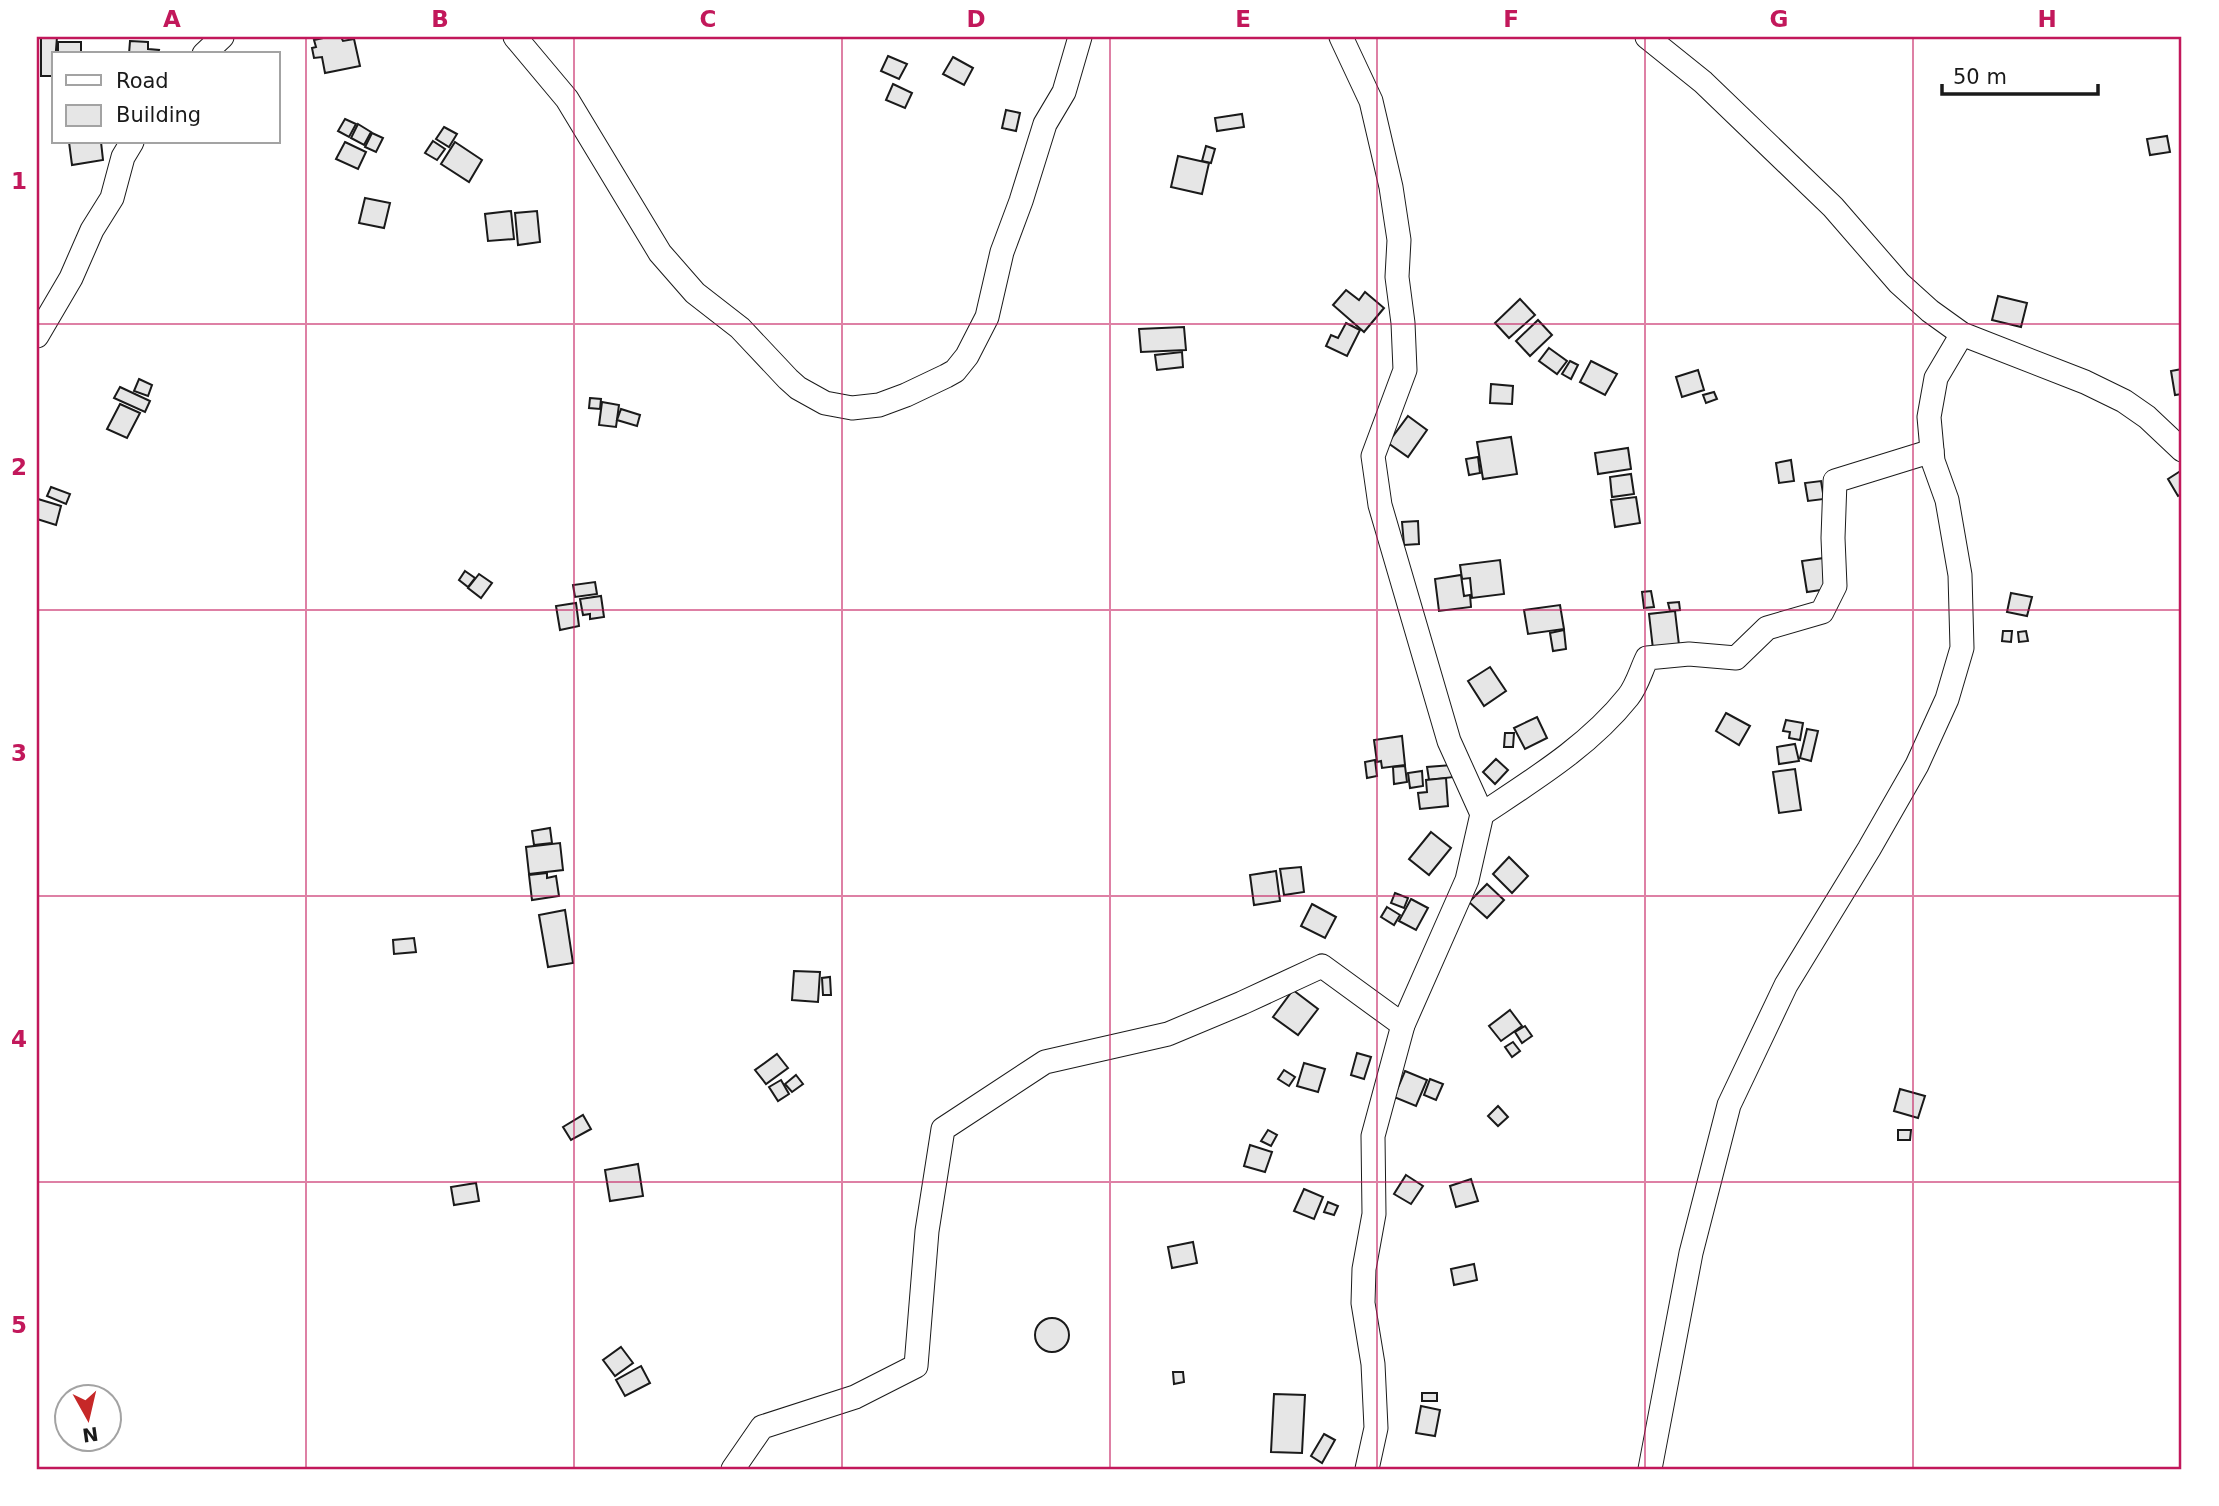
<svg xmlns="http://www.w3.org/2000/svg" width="2219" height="1506" viewBox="0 0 2219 1506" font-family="'DejaVu Sans',sans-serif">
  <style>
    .building { fill: #e6e6e6; stroke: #1a1a1a; stroke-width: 2 }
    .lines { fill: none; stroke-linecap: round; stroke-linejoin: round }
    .minor-casing { stroke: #1a1a1a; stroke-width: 25 }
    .minor { stroke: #fff; stroke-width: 23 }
    .grid { fill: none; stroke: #c2185b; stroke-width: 2; stroke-opacity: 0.55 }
    .neatline { fill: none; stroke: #c2185b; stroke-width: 2.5 }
    .grid-label { font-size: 23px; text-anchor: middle; font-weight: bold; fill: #c2185b }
  </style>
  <rect width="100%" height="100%" fill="#fff"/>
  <g class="building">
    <polygon points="41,37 57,37 54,76 41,76"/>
    <polygon points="328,37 341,37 343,41 354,39 360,66 325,73 322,57 314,58 312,48 316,47 314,40"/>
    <polygon points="130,41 148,42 148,49 159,50 158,54 129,54"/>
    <rect x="58" y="42" width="23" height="12"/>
    <polygon points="888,56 907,64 899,79 881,71"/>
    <polygon points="953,57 973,68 964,85 943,74"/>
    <polygon points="893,84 912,93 905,108 886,100"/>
    <polygon points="1006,110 1020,113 1016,131 1002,128"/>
    <polygon points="1242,114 1244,127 1217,131 1215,118"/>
    <polygon points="345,119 356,124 349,137 338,131"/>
    <polygon points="358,124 371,132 364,145 351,138"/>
    <polygon points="444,127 457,134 449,147 436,139"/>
    <polygon points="372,133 383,138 376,152 365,147"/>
    <polygon points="2167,136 2170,152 2150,155 2147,139"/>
    <polygon points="433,141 445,149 437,160 425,153"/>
    <polygon points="69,142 101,142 103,160 72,165"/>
    <polygon points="345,142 366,152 358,169 336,159"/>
    <polygon points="455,142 482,160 469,182 441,164"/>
    <polygon points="1206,146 1215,149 1211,163 1202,161"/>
    <polygon points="1178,156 1209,163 1202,194 1171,187"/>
    <polygon points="365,198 390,203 384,228 359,223"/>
    <polygon points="511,211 514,239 488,241 485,214"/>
    <polygon points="537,211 540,242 518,245 515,213"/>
    <polygon points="1346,290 1359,300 1365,292 1384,308 1364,332 1333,305"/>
    <polygon points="1998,296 2027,303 2021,327 1992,320"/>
    <polygon points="1520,299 1535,315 1509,338 1495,323"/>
    <polygon points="1538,320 1552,335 1530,356 1516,341"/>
    <polygon points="1346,323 1360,330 1347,356 1326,346 1331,335 1338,338"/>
    <polygon points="1184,327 1186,350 1141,352 1139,329"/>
    <polygon points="1549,348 1567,361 1557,374 1539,361"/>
    <polygon points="1182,352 1183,367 1157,370 1155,355"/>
    <polygon points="1570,361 1578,365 1571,379 1562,374"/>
    <polygon points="1591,361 1617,374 1605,395 1580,382"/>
    <polygon points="2182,369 2182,394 2175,395 2171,371"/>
    <polygon points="1698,370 1704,390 1682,397 1676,377"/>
    <polygon points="139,379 152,385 148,396 134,391"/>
    <polygon points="1491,384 1513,386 1512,404 1490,403"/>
    <polygon points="120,387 150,401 145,412 114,398"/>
    <polygon points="1714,392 1717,399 1706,403 1703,395"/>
    <polygon points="590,398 601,399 600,409 589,408"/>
    <polygon points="602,402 619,405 616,427 599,425"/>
    <polygon points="120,404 140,413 127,438 107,429"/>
    <polygon points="621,409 640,415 637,426 617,420"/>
    <polygon points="1408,416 1427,430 1408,457 1388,443"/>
    <polygon points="1511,437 1517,474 1483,479 1477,442"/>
    <polygon points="1628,448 1631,469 1598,474 1595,453"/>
    <polygon points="1478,457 1480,473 1469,475 1466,459"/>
    <polygon points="1791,460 1794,481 1779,483 1776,463"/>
    <polygon points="2182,470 2182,494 2178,496 2168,479"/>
    <polygon points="1631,474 1634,494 1612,497 1610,477"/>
    <polygon points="1821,481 1824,499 1808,501 1805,483"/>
    <polygon points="51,487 70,494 66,504 47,496"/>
    <polygon points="1636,497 1640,523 1615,527 1611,500"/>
    <polygon points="38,499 61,506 56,525 37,519"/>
    <polygon points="1418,521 1419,544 1404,545 1402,522"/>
    <polygon points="1824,558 1828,589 1807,592 1802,561"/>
    <polygon points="1500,560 1504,594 1472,598 1470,578 1462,579 1460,565"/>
    <polygon points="465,571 475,578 468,587 459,580"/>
    <polygon points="479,574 492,583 481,598 468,588"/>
    <polygon points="1461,575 1464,596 1470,595 1471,607 1439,611 1435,579"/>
    <polygon points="595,582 597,594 575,597 573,585"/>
    <polygon points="1651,591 1654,607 1644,608 1642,592"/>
    <polygon points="2011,593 2032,597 2027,616 2007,612"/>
    <polygon points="601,596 604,617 590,619 590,614 583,615 580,599"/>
    <polygon points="1679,602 1680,610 1670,611 1668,603"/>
    <polygon points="576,603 579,626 560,630 556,606"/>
    <polygon points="1560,605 1564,629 1528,634 1524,610"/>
    <polygon points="1675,611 1679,645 1653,649 1649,614"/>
    <polygon points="1564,630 1566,649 1553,651 1550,633"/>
    <polygon points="2003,631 2012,631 2011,642 2002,641"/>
    <polygon points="2026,631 2028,641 2019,642 2018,632"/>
    <polygon points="1490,667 1506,691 1484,706 1468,681"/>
    <polygon points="1726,713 1750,726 1739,745 1716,731"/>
    <polygon points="1537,717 1547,738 1525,749 1514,728"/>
    <polygon points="1786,720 1803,723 1800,740 1789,738 1790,732 1783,731"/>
    <polygon points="1807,729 1818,731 1811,761 1800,758"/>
    <polygon points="1505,733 1514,733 1513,747 1504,747"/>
    <polygon points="1402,736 1405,765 1382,768 1381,761 1377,762 1374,740"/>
    <polygon points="1795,744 1799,761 1779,764 1777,747"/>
    <polygon points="1496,759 1508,770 1495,784 1483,772"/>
    <polygon points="1375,760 1377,776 1367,778 1365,762"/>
    <polygon points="1452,765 1454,777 1429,780 1427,767"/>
    <polygon points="1405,766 1407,782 1394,784 1393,767"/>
    <polygon points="1795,769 1801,810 1779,813 1773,772"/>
    <polygon points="1422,771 1423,786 1410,788 1408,773"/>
    <polygon points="1446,778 1448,806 1420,809 1418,793 1427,792 1426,780"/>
    <polygon points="550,828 552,843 534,845 532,831"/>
    <polygon points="1431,832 1451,848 1429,875 1409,859"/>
    <polygon points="560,843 563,870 529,874 526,847"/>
    <polygon points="1509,857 1528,876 1512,893 1493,874"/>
    <polygon points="1301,867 1304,892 1284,895 1280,869"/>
    <polygon points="1276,871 1280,901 1254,905 1250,875"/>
    <polygon points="547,873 547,878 556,876 559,896 532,900 529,875"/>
    <polygon points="1487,884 1504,900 1487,918 1469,902"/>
    <polygon points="1395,893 1408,898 1404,908 1391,903"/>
    <polygon points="1411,899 1428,908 1416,930 1399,921"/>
    <polygon points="1312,904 1336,917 1325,938 1301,926"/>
    <polygon points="1387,907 1400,915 1394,925 1381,917"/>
    <polygon points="565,910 573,963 548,967 539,915"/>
    <polygon points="414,938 416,952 394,954 393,940"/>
    <polygon points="794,971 820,972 818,1002 792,1000"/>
    <polygon points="830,977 831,995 823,995 822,978"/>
    <polygon points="1293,990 1318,1009 1298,1035 1273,1017"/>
    <polygon points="1510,1010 1522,1026 1501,1041 1489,1026"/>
    <polygon points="1525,1026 1532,1036 1522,1043 1515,1032"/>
    <polygon points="1513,1042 1520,1051 1512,1057 1505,1047"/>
    <polygon points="1357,1053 1371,1057 1364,1079 1351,1075"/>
    <polygon points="777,1054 788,1068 766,1084 755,1070"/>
    <polygon points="1304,1063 1325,1069 1318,1092 1297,1086"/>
    <polygon points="1284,1070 1295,1077 1289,1086 1278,1079"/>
    <polygon points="1405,1071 1427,1080 1416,1106 1394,1097"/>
    <polygon points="796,1075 803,1084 792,1092 785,1084"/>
    <polygon points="1430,1079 1443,1084 1436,1100 1424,1095"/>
    <polygon points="781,1080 789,1094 778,1101 769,1087"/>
    <polygon points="1900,1089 1925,1096 1918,1118 1894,1111"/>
    <polygon points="1498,1106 1508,1117 1498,1126 1488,1116"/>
    <polygon points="583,1115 591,1129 571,1140 563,1127"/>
    <polygon points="1268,1130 1277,1135 1271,1146 1261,1141"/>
    <polygon points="1898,1130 1911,1130 1910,1140 1898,1140"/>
    <polygon points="1250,1145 1272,1152 1265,1172 1244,1166"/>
    <polygon points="638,1164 643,1196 610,1201 605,1170"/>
    <polygon points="1406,1175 1423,1186 1411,1204 1394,1194"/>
    <polygon points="1471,1179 1478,1201 1456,1207 1450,1186"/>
    <polygon points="476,1183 479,1201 454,1205 451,1187"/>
    <polygon points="1304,1189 1323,1197 1314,1219 1294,1211"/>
    <polygon points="1328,1202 1338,1206 1334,1215 1324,1212"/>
    <polygon points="1193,1242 1197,1263 1172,1268 1168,1247"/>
    <polygon points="1474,1264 1477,1280 1454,1285 1451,1269"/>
    <circle cx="1052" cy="1335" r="17"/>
    <polygon points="621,1347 633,1363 615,1376 603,1360"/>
    <polygon points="641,1366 650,1383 625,1396 616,1380"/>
    <polygon points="1173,1372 1183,1372 1184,1382 1174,1384"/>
    <rect x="1422" y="1393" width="15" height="8"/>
    <polygon points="1274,1394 1305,1395 1302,1453 1271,1452"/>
    <polygon points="1421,1406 1440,1410 1435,1436 1416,1433"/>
    <polygon points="1324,1434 1335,1440 1322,1463 1311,1456"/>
  </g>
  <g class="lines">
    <g class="minor-casing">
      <g id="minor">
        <polyline points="515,37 567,99 660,253 695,293 740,328 788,379 798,388 825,403 852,408 879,405 906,395 946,376 955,371 967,356 987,317 1002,252 1021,201 1045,124 1064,92 1080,37"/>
        <polyline points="1341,37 1371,101 1391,187 1399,240 1397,277 1403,323 1405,370 1373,456 1380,505 1449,741 1482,814 1467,880 1403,1025 1373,1136 1374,1214 1364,1269 1363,1303 1373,1364 1376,1428 1367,1469"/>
        <polyline points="1647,37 1703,82 1833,207 1899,283 1930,311 1962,334 2085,382 2124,401 2147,417 2182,450"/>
        <polyline points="204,54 222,37"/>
        <polyline points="37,336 71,278 92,230 112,198 123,157 132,142"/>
        <path d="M 1482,814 C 1533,780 1589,746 1628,697 C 1637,686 1641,670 1647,658 L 1689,654 L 1736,658 L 1767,628 L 1822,612 L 1835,586 L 1833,538 L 1835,481 L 1932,451"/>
        <polyline points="733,1469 762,1427 855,1397 916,1366 927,1231 943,1129 1045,1062 1168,1034 1242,1003 1322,966 1403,1025"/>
        <polyline points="1650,1469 1691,1253 1729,1105 1786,985 1869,849 1917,765 1947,699 1962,648 1960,575 1947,500 1933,461 1929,417 1936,378 1962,334"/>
      </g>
    </g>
    <use href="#minor" class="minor"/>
  </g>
  <path class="grid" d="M 306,37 L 306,1469M 574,37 L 574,1469M 842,37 L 842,1469M 1110,37 L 1110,1469M 1377,37 L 1377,1469M 1645,37 L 1645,1469M 1913,37 L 1913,1469M 37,324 L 2182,324M 37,610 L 2182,610M 37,896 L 2182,896M 37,1182 L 2182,1182"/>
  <rect width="2219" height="1506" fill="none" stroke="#ffffff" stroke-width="77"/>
  <rect x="52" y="52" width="228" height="91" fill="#ffffff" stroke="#a3a3a3" stroke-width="2"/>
  <rect x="66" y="75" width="35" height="10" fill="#ffffff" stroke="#a3a3a3" stroke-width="2"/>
  <text x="116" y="88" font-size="21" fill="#1a1a1a">Road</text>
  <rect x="66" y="105" width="35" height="21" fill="#e6e6e6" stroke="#a3a3a3" stroke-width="2"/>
  <text x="116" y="122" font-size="21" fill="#1a1a1a">Building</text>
  <g transform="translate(88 1418) rotate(172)"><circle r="33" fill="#ffffff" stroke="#a3a3a3" stroke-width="2"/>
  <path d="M0-5L12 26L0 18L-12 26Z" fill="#c62828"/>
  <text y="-10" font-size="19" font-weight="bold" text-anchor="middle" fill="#1a1a1a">N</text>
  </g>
  <path d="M1942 84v10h156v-10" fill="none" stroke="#1a1a1a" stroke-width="3.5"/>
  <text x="1953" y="84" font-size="21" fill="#1a1a1a" stroke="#ffffff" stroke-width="5" paint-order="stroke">50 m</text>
  <rect x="38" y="38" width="2142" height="1430" class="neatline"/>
  <g class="grid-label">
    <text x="172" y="27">A</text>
    <text x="440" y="27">B</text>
    <text x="708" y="27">C</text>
    <text x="976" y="27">D</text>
    <text x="1243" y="27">E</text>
    <text x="1511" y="27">F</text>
    <text x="1779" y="27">G</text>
    <text x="2047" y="27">H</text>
    <text x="19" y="189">1</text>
    <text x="19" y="475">2</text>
    <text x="19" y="761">3</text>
    <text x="19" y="1047">4</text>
    <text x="19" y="1333">5</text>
  </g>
</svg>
